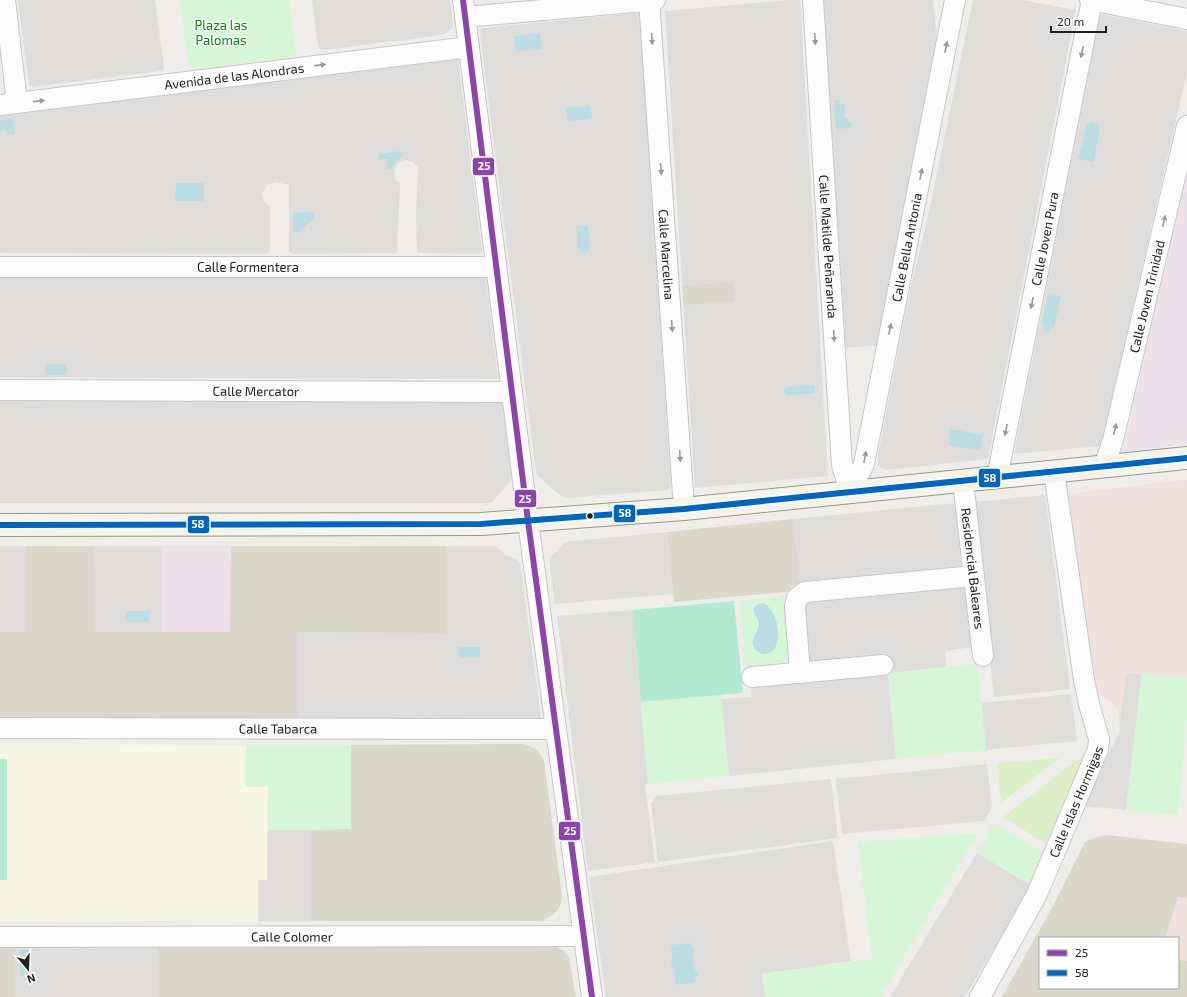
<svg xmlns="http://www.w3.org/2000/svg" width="1187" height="997" viewBox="0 0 1187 997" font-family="'Exo 2',sans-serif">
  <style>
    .residential { fill: #dedddb }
    .commercial { fill: #f1e1df }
    .industrial { fill: #ede2e9 }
    .education { fill: #f8f7e6 }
    .construction { fill: #d9d8cb }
    .grass { fill: #dceec7 }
    .park { fill: #d7f6d7 }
    .pitch { fill: #b3e9d2 }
    .water { fill: #bcdce4 }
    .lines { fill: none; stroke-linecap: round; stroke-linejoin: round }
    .street-casing { stroke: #c8c7c6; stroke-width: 22 }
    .secondary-casing { stroke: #999a80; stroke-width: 24 }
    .street { stroke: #fdfcfc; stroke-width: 20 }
    .secondary { stroke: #f4f4ec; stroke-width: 22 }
    .bus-1-casing { stroke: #fff; stroke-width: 9 }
    .bus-2-casing { stroke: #fff; stroke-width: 9 }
    .bus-1 { stroke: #8e44ad; stroke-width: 6 }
    .bus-2 { stroke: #0065bd; stroke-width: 6 }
    .oneway { fill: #9a9999 }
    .bus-dot { fill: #212121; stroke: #fff; stroke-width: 1.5 }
    .labels { text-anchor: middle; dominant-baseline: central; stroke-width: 3; stroke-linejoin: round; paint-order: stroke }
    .park-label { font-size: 13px; fill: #05890f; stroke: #fff }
    .street-label { font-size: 13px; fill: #212121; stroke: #fff }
    .line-badge { stroke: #fff; stroke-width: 1.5 }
    .badge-label { font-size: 11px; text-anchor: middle; font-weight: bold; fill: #fff }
  </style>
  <rect width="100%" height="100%" fill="#efedea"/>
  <g class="residential">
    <polygon points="18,0 155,0 164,67 163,70 160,71 32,87 29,85"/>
    <polygon points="312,0 450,0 453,24 452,28 448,32 442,35 324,50 320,49 318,46"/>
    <polygon points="789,0 800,0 828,476 695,488 665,11"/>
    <polygon points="823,0 933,0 935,14 936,40 935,55 877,345 846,348"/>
    <polygon points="973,0 1021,0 1076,10 988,459 886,470 878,465 878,455 910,290 927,221"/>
    <polygon points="637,13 640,14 671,487 668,490 566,498 561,496 537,475 536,471 480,34 481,29 484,28"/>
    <polygon points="1100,14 1187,31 1187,72 1101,446 1014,454"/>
    <polygon points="458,59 482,251 479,254 418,253 417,251 416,217 418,167 413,162 406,160 399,162 395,168 394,172 395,179 400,184 397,251 395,253 292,254 289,251 289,185 276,182 267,185 262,193 264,202 270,207 270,252 268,254 0,253 0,116"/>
    <polygon points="0,277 483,277 486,279 498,377 496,379 0,377"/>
    <polygon points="0,401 502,401 512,479 491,503 0,503"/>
    <polygon points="1187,480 1126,673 1142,674 1126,810 1083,806 1119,733 1120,724 1119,713 1113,703 1104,697 1094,693 1069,494"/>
    <polygon points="1045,495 1070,689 994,697 973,502"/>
    <polygon points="955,503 961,565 959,568 800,583 793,519"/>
    <polygon points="667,532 673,594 555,604 549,558 556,552 564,542"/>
    <polygon points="0,546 495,546 506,555 517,559 520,563 541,717 540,719 0,718"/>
    <polygon points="966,584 973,647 945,651 946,667 891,673 889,655 745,669 740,601 785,596 786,601"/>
    <polygon points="633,610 648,784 645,785 655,862 588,871 557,616"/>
    <polygon points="888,673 896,759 729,776 721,699 752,697 751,689 755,685"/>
    <polygon points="1071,694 1077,741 986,750 981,703"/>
    <polygon points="987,764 992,807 985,821 842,834 836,779"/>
    <polygon points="831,779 838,838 658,862 651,804 656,796"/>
    <polygon points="995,823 1031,886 965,997 890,997"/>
    <polygon points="267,830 311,830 310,921 258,921 258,880 267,879"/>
    <polygon points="833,841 851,961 762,974 766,997 606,997 589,877"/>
    <rect x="15" y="946" width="143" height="51"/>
  </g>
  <g class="commercial">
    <polygon points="1187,480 1187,678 1126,673 1120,724 1119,713 1113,703 1104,697 1094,693 1069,494"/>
    <polygon points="1178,897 1187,898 1187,961 1178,960 1178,938 1165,938"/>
  </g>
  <g class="industrial">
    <polygon points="1187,156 1187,444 1124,452"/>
    <polygon points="162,546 231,547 230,632 162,632"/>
  </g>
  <polygon class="education" points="0,744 246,745 245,787 268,787 267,880 258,880 258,921 0,921"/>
  <g class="construction">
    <polygon points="733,282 735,301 684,305 682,286"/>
    <polygon points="793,519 800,583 792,586 787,592 674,602 667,532"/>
    <polygon points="25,546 93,547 94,632 230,632 231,547 447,546 447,633 298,632 298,719 0,718 0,632 25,632"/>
    <polygon points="523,744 529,746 537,750 544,761 562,895 561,904 557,911 553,915 542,921 310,921 311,830 351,829 351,745"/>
    <polygon points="1106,835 1187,844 1187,898 1178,897 1165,938 1040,938 1040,988 1178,988 1178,960 1187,961 1187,997 1002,997 1055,902 1085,842 1093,838"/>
    <rect x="0" y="946" width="15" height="51"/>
    <polygon points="158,946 555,946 564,951 569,958 576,997 158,997"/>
  </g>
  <g class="grass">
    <polygon points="1059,758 1001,803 997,763"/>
    <polygon points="1078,759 1083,760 1084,764 1045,843 1003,817"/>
  </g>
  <g class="park">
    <polygon points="180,0 289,0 296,54 294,56 290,57 194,69 190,68 188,65"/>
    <polygon points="785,596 792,665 745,669 740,601"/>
    <polygon points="978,664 986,750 896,759 888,673"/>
    <polygon points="1142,674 1187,678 1187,719 1178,815 1126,810"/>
    <polygon points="721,695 729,776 648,784 641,702"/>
    <polygon points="246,745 351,745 351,829 267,830 268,787 245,787"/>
    <polygon points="995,823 1045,853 1031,886 977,853"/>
    <polygon points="978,833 880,997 766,997 762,974 872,959 858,842"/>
  </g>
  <g class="pitch">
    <polygon points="734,601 743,693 641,702 633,610"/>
    <rect x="0" y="759" width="7" height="121"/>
  </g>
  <g class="water">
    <polygon points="540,33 542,49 516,52 514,36"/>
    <polygon points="840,100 840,105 844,104 845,118 848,118 848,122 851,122 852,128 836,129 834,101"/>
    <polygon points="591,106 592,119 567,121 566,107"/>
    <polygon points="13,118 15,134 7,135 7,130 0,131 0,120"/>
    <polygon points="1091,121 1098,123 1100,130 1093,162 1078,159 1086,127"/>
    <polygon points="400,151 403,153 403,156 394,163 391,169 387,169 386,159 379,160 379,154"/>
    <polygon points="176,183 204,183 204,201 175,201"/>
    <polygon points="311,212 314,213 315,216 314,219 297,233 293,232 293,213"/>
    <polygon points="588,225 590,247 589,251 585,253 581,252 578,249 576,226"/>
    <polygon points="1049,293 1061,296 1054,327 1053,327 1050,331 1046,332 1044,330 1043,324 1041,324"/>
    <polygon points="45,364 66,364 66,367 69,370 66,372 66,375 45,375"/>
    <polygon points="810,385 813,385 815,387 815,392 813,394 796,394 789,396 786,395 784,391 785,388 787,387"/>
    <polygon points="951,429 983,435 980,451 948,445"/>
    <path d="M 762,603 C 780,607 786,655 764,654 C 761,654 758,652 756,650 C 747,641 758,634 759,625 C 760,619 752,614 754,608 C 756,605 758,604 762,603 Z"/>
    <polygon points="129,611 149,611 149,622 128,622 124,617"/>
    <polygon points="458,647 480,647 480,657 459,658"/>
    <polygon points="691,943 692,948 694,948 695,953 692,954 695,971 697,971 698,976 695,976 696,982 676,985 674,968 672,968 671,963 673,962 671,945"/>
    <polygon points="20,950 30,950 30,971 24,971 24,975 21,976 20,974"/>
  </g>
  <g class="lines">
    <g class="street-casing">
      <g id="street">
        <polyline points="5,0 17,103"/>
        <polyline points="463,0 528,521 592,997"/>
        <path id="s1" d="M 649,0 L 684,509"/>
        <path id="s2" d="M 813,0 L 842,465 L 850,492"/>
        <polyline points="1090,0 1187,19"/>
        <polyline points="465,17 655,0"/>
        <path id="s3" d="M 0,105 L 469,47"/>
        <path id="s4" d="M 0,267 L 496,267"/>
        <path id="s5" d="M 0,390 L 512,392"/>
        <path id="s6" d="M 1104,467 L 1113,440 L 1187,126"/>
        <path id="s7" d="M 997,478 L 1092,0"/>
        <path id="s8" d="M 963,481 L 983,656"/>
        <path id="s9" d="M 850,492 L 864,464 L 955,0"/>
        <polyline points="800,673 795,607 797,598 805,592 974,576"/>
        <polyline points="752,677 883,665"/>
        <path id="s10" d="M 0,728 L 556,729"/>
        <path id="s11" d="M 0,937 L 583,936"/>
        <path id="s12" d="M 980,997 L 1036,896 L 1054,854 L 1098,749 L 1099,739 L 1089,704 L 1084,680 L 1054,472"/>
      </g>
    </g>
    <g class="secondary-casing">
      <polyline id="secondary" points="0,525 481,524 684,509 1187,458"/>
    </g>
    <use href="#street" class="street"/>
    <use href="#secondary" class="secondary"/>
    <g class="bus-1-casing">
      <polyline id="bus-1" points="463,0 528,521 592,997"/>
    </g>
    <g class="bus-2-casing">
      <polyline id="bus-2" points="0,525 481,524 684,509 1187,458"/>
    </g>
    <use href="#bus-1" class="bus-1"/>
    <use href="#bus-2" class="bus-2"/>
  </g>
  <defs><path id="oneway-solid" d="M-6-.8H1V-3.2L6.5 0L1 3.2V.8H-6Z"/></defs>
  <g class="oneway">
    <use href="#oneway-solid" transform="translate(652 39) rotate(86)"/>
    <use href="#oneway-solid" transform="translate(815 39) rotate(86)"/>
    <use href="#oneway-solid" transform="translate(946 47) rotate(-79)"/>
    <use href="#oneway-solid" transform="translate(1082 52) rotate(101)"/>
    <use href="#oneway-solid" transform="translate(320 65) rotate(-7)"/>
    <use href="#oneway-solid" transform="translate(39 101) rotate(-7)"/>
    <use href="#oneway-solid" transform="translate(661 169) rotate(86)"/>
    <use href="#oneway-solid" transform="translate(921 174) rotate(-79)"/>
    <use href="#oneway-solid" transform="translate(1164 221) rotate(-77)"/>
    <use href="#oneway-solid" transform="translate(1032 303) rotate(101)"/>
    <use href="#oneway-solid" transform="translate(672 326) rotate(86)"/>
    <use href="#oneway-solid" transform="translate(890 329) rotate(-79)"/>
    <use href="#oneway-solid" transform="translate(834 336) rotate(86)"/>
    <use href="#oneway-solid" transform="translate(1115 429) rotate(-77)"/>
    <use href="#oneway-solid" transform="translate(1006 430) rotate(101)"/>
    <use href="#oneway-solid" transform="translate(680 456) rotate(86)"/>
    <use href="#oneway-solid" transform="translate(865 457) rotate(-79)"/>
  </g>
  <circle class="bus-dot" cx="590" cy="516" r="3.5"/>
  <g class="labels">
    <g class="park-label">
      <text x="221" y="25">Plaza las<tspan x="221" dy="15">Palomas</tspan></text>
    </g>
    <g class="street-label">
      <text stroke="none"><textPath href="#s3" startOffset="236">Avenida de las Alondras</textPath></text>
      <text stroke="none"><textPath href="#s7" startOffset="244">Calle Joven Pura</textPath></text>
      <text stroke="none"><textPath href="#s2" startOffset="247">Calle Matilde Peñaranda</textPath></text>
      <text stroke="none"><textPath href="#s9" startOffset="252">Calle Bella Antonia</textPath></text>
      <text stroke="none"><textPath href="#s1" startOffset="255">Calle Marcelina</textPath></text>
      <text stroke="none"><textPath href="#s4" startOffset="248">Calle Formentera</textPath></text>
      <text stroke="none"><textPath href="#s6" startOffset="176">Calle Joven Trinidad</textPath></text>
      <text stroke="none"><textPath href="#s5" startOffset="256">Calle Mercator</textPath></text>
      <text stroke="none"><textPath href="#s8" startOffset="88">Residencial Baleares</textPath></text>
      <text stroke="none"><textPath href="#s10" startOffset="278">Calle Tabarca</textPath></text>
      <text stroke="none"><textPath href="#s12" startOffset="218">Calle Islas Hormigas</textPath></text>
      <text stroke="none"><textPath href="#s11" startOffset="292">Calle Colomer</textPath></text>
    </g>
  </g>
  <g class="line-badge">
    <rect x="472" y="157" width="23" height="19" rx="4" fill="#8e44ad"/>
    <rect x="978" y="468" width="23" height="20" rx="4" fill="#0065bd"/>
    <rect x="514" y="489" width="23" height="19" rx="4" fill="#8e44ad"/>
    <rect x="613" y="504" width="23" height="19" rx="4" fill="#0065bd"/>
    <rect x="187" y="515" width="23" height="19" rx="4" fill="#0065bd"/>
    <rect x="558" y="821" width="23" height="20" rx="4" fill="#8e44ad"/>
  </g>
  <g class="badge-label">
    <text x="484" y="170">25</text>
    <text x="990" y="482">58</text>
    <text x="525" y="503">25</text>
    <text x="625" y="517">58</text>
    <text x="198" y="528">58</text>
    <text x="570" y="835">25</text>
  </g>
  <rect x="1039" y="937" width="140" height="52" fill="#ffffff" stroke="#a6a6a6"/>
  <rect x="1047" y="950" width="20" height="6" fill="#8e44ad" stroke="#a6a6a6"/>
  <text x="1075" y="957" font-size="12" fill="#212121">25</text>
  <rect x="1047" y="970" width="20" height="6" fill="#0065bd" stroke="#a6a6a6"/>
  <text x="1075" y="977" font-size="12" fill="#212121">58</text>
  <g transform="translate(28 969) rotate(161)" stroke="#ffffff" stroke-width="3" paint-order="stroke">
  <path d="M0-3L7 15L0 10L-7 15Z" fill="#212121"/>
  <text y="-6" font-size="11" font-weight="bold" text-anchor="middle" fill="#212121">N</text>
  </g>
  <path d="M1051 26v6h55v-6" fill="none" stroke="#212121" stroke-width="2"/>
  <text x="1057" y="26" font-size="12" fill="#212121" stroke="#ffffff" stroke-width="3" paint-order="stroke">20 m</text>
</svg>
